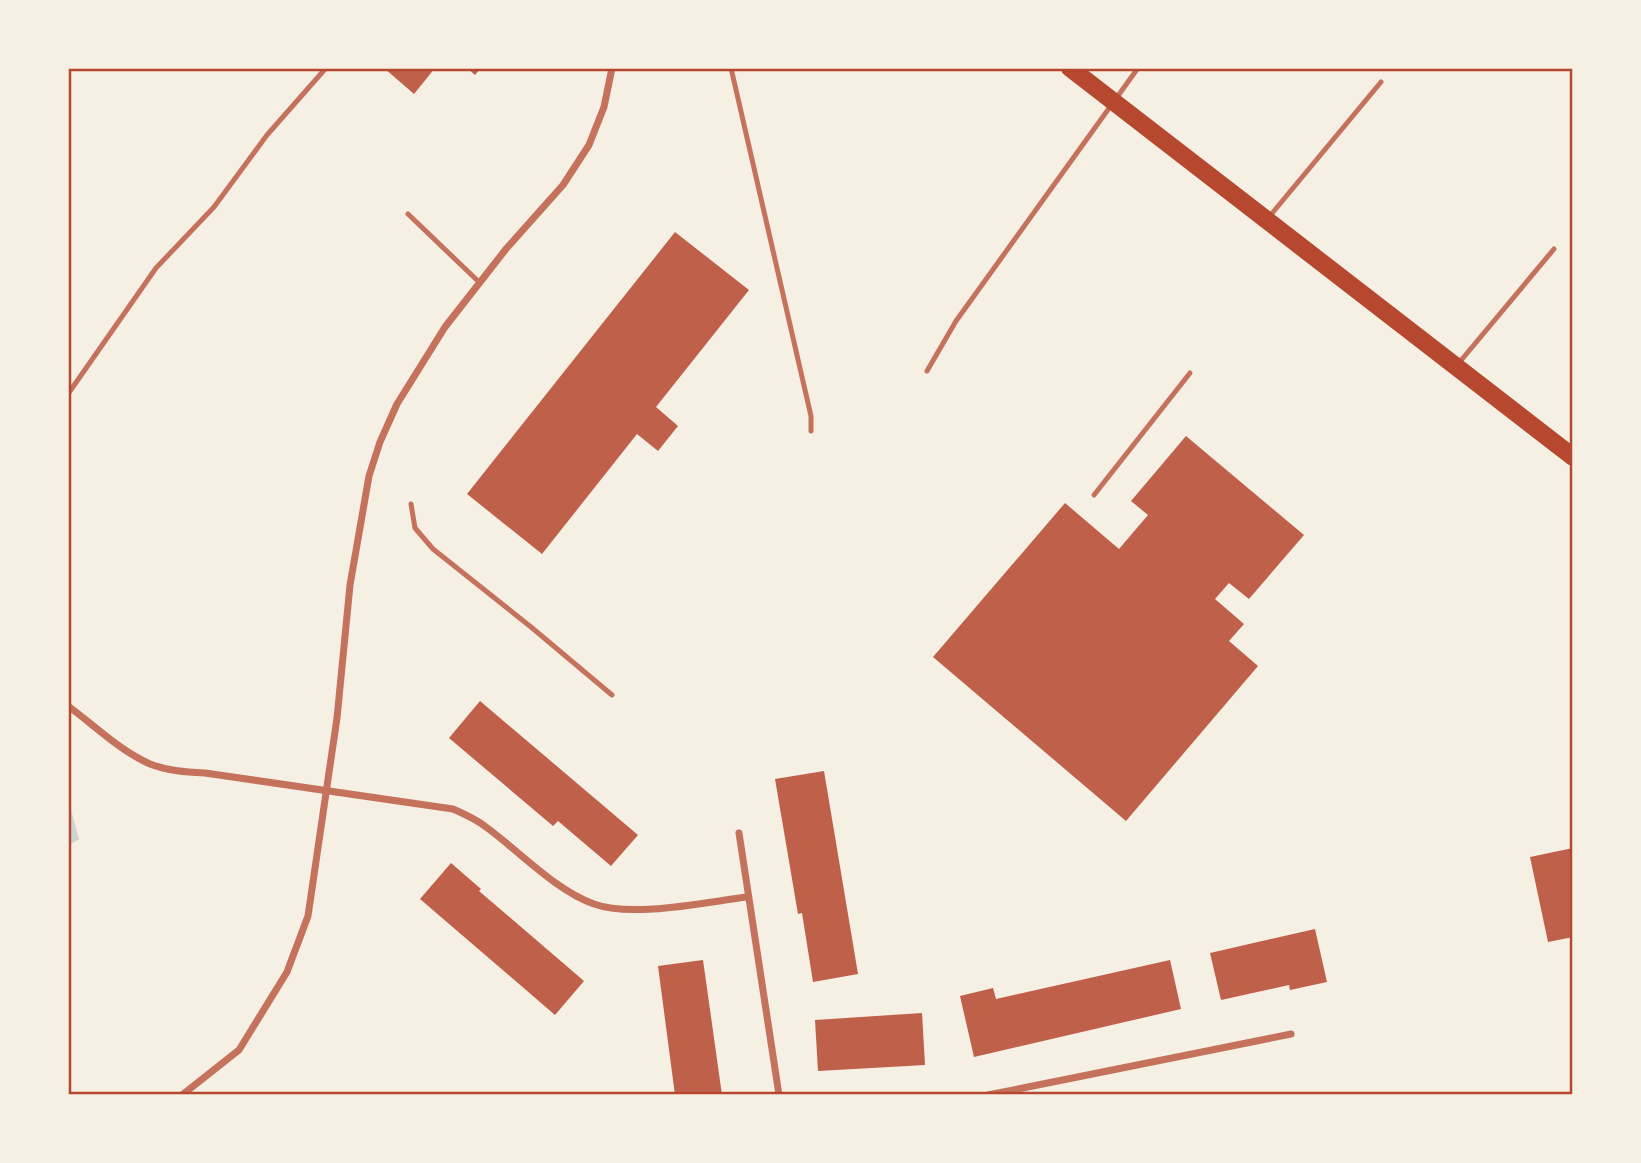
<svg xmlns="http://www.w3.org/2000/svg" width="1641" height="1163" viewBox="0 0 1641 1163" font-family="Poppins,sans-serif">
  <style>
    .water { fill: #c9d6d2 }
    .building { fill: #bf614a }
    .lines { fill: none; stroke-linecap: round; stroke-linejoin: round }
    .service { stroke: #c5725c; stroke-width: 5 }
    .minor { stroke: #c5725c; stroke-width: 7 }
    .primary { stroke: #b5482f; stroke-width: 18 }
    .neatline { fill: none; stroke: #b5482f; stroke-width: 2.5 }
  </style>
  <rect width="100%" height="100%" fill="#f6efe4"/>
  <polygon class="water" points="68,799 79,839 68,846"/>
  <g class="building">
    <polygon points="384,68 435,68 414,94"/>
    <polygon points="467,68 481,68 475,75"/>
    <polygon points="675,232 749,290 656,407 678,426 658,451 637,434 542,554 467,494"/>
    <polygon points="1186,436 1304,535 1249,599 1229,583 1215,599 1244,624 1229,641 1258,666 1126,821 933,657 1065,503 1119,549 1148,515 1131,501"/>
    <polygon points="480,701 638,835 611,866 558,821 553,826 449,738"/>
    <polygon points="824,771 858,974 813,982 802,913 798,914 775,779"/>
    <polygon points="1573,848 1573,937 1548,942 1530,857"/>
    <polygon points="451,863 481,889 479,891 584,981 555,1015 420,899"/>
    <polygon points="1315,929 1327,982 1290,990 1289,985 1221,1000 1210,953"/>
    <polygon points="703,960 722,1095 675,1095 658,966"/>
    <polygon points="1170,960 1181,1009 974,1057 960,996 993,988 996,999"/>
    <polygon points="922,1013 925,1065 818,1071 815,1020"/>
  </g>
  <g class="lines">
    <g class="service">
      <polyline points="731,68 811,416 811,431"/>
      <polyline points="408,214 480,283"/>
      <polyline points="1269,217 1381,82"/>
      <polyline points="1458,364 1554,249"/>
      <polyline points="927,371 956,321 1138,68"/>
      <polyline points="68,394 156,268 214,207 267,135 326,68"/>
      <polyline points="1094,495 1190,373"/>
      <polyline points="411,504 415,528 433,549 531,627 612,695"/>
    </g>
    <g class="minor">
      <path d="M 68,706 C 94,725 120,751 150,764 C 168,771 186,772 205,773 L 453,809 C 464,814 476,819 486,827 C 519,851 555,890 594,904 C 632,918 706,902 747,897"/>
      <polyline points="739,833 779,1095"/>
      <polyline points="182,1095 239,1050 287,972 308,916 337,718 350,585 369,476 380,442 397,404 445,327 506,249 563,185 589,145 604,107 612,68"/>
      <polyline points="988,1095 1291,1034"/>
    </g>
    <polyline class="primary" points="1070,68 1573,457"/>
  </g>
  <rect width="1641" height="1163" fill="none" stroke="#f6efe4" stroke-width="140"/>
  <rect x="70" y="70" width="1501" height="1023" class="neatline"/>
</svg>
